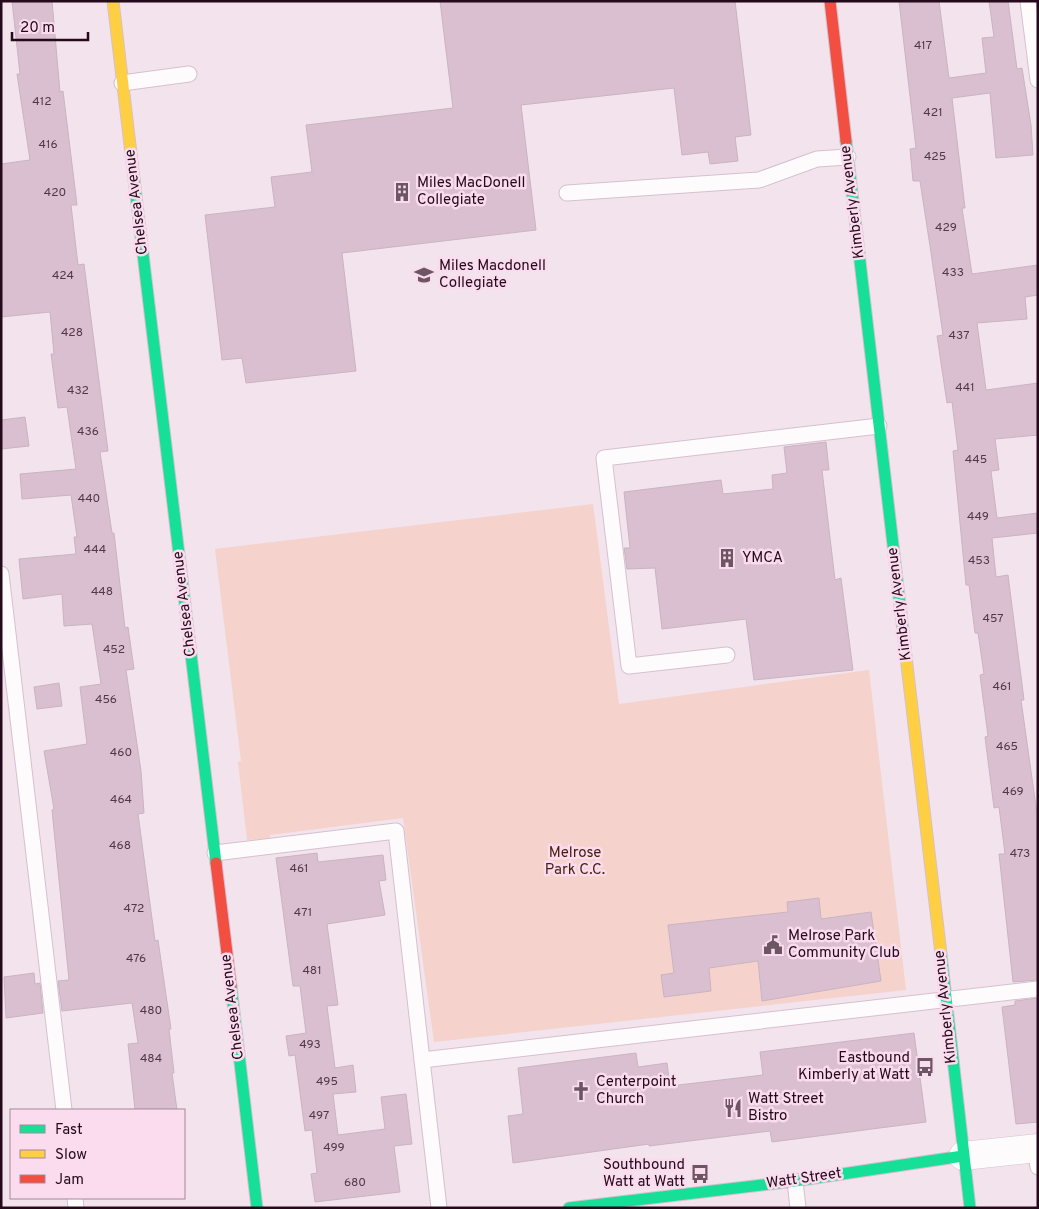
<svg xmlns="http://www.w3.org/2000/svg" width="1039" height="1209" viewBox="0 0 1039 1209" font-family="Overpass,sans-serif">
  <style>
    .green { fill: #f5d2cc }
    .building { fill: #dabfd0; stroke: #c9b4c1 }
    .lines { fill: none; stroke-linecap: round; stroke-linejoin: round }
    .lane-casing { stroke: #d6c0ce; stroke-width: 17 }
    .street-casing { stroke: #d6c0ce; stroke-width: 29 }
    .fast-casing { stroke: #d6c0ce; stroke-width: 13 }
    .slow-casing { stroke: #d6c0ce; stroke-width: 13 }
    .jam-casing { stroke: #d6c0ce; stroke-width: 13 }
    .lane { stroke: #fdfbfc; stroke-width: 15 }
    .street { stroke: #fdfbfc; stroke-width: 28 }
    .fast { stroke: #16e098; stroke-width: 11 }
    .slow { stroke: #ffcf43; stroke-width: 11 }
    .jam { stroke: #f24e42; stroke-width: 11 }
    .labels { text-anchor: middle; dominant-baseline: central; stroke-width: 5; stroke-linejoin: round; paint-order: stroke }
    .number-label { font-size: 12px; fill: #523748 }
    .poi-label { font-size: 15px; fill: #240a1b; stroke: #fadcee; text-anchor: start }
    .street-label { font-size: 15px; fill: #240a1b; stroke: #fadcee }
    .park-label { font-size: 15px; fill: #491d0b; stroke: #fadcee }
  </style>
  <rect width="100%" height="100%" fill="#f3e3ed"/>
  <polygon class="green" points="593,504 619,704 869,670 906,990 434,1042 403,818 270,835 270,838 247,840 238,762 241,761 215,549"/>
  <g class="building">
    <polygon points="12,1 52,1 60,92 63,91 77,205 71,205 78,265 84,264 108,451 100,452 112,533 114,533 125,628 128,627 134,669 126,670 141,771 144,813 138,814 155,941 158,940 171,1029 169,1029 174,1073 172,1073 177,1110 135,1110 128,1044 138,1043 132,1003 62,1011 58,981 69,980 52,810 54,809 44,751 87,744 80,687 101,684 92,624 64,626 62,594 23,599 22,590 19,559 76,554 74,537 77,537 71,495 22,499 20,474 76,469 67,407 58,408 51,354 54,354 50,312 1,317 1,164 30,160 17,74 20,74"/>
    <polygon points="440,1 735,1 751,135 735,137 738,161 710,164 708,152 682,155 674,88 521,105 536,230 342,253 356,371 246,383 242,358 222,360 205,215 275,207 271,177 312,172 306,125 453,108"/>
    <polygon points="899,1 939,1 949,78 986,73 982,38 994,37 989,1 1008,1 1017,69 1022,68 1031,125 1033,155 996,158 990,93 952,98 965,208 962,208 972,274 1038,265 1038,295 1025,297 1027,319 977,323 986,390 1038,383 1038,435 995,439 999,470 991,471 997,518 1038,513 1038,533 992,538 996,577 1008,575 1024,700 1021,700 1038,821 1038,980 1013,982 999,854 1005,854 999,807 994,808 985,737 988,736 980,675 984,674 978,633 975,633 969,585 966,585 953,451 958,450 952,402 947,403 937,336 943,335 930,246 920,181 913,181 910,149 916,148"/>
    <polygon points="25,417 29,446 1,449 1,420"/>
    <polygon points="826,442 829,470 822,470 835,580 841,578 853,670 754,680 746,619 662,629 655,568 627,569 624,548 630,548 624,492 721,480 723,494 773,489 772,475 787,473 784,447"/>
    <polygon points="59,683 62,706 37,709 34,687"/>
    <polygon points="317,853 318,862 383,855 386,880 379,881 385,915 327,924 338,1005 327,1006 335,1068 353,1065 356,1092 333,1094 338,1135 385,1129 381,1097 406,1094 412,1144 394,1146 400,1192 315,1202 311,1174 317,1173 312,1130 305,1131 295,1055 289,1056 286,1036 306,1033 300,986 293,986 276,858"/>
    <polygon points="819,898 821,919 871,912 881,981 762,1001 758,961 709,968 711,991 664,997 661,975 674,973 668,925 788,912 787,902"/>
    <polygon points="34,973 35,984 40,983 43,1013 6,1018 4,977"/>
    <polygon points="1038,998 1038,1122 1016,1124 1002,1007 1015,1005 1015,1001"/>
    <polygon points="914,1033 926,1122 772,1142 770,1131 649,1146 649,1144 513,1163 508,1116 523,1114 518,1068 636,1053 638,1067 667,1063 670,1086 763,1075 760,1052"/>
  </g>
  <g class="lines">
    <g class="lane-casing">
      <g id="lane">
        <polyline points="1028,1 1038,80"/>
        <polyline points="122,83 189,74"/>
        <polyline points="567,193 759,180 817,159 848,157"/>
        <polyline points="1,574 64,1110"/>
        <polyline points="727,655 629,666 604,458 879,426"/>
        <polyline points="215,853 396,831 422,1060"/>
        <polyline points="1035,1148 1038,1167"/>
        <polyline points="795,1181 798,1208"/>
        <polyline points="75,1198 76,1208"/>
        <polyline points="439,1208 422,1060 1038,989"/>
      </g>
    </g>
    <g class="street-casing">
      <polyline id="street" points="963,1156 1038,1148"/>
    </g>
    <g class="fast-casing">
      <g id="fast">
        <polyline points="846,141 905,648"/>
        <polyline points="134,179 216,863"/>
        <polyline points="941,954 970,1208"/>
        <polyline points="231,986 257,1208"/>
        <polyline points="569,1208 795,1181 963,1156"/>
      </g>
    </g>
    <g class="slow-casing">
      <g id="slow">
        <polyline points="113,1 134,179"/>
        <polyline points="905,648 941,954"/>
      </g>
    </g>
    <g class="jam-casing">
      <g id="jam">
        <polyline points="830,1 846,141"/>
        <polyline points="216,863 231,986"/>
      </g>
    </g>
    <use href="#lane" class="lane"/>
    <use href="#street" class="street"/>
    <use href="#fast" class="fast"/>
    <use href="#slow" class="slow"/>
    <use href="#jam" class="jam"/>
  </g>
  <defs>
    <g id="building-bare" transform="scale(1.5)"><path d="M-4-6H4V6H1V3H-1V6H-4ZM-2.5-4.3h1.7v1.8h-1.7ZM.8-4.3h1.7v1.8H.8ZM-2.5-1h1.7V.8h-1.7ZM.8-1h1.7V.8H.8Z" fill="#6c5664" stroke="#fadcee" stroke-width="2.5" paint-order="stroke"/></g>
    <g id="school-bare" transform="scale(1.5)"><path d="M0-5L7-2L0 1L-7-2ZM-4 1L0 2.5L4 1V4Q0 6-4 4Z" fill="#6c5664" stroke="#fadcee" stroke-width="2.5" paint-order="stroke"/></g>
    <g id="civic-bare" transform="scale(1.5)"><path d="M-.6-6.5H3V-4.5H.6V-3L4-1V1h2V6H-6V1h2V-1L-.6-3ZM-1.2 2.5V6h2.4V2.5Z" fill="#6c5664" stroke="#fadcee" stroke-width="2.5" paint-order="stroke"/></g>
    <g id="bus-bare" transform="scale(1.5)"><path d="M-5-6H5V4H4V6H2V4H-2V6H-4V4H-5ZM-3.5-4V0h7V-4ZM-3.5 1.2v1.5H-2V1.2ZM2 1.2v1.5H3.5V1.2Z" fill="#6c5664" stroke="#fadcee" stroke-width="2.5" paint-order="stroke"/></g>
    <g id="church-bare" transform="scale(1.5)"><path d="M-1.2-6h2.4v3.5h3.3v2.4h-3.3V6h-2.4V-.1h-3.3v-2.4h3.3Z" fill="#6c5664" stroke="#fadcee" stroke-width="2.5" paint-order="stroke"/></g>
    <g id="restaurant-bare" transform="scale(1.5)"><path d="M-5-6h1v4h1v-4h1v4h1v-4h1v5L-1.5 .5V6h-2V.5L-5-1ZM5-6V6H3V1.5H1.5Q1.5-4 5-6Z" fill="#6c5664" stroke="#fadcee" stroke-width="2.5" paint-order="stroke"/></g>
  </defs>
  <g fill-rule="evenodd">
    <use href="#building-bare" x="402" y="192"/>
    <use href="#school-bare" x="424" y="275"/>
    <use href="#building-bare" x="727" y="558"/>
    <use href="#civic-bare" x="773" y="945"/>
    <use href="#bus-bare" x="925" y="1067"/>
    <use href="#church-bare" x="581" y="1091"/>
    <use href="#restaurant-bare" x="733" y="1108"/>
    <use href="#bus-bare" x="700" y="1174"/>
  </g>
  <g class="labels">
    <g class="number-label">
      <text x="923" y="46">417</text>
      <text x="42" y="102">412</text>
      <text x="933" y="113">421</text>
      <text x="48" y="145">416</text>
      <text x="935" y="157">425</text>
      <text x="55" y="193">420</text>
      <text x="946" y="228">429</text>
      <text x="953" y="273">433</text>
      <text x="63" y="276">424</text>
      <text x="72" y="333">428</text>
      <text x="959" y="336">437</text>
      <text x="965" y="388">441</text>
      <text x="78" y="391">432</text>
      <text x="88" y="432">436</text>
      <text x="976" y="460">445</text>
      <text x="89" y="499">440</text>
      <text x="978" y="517">449</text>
      <text x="95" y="550">444</text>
      <text x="979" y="561">453</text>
      <text x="102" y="592">448</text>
      <text x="993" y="619">457</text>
      <text x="114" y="650">452</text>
      <text x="1002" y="687">461</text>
      <text x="106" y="700">456</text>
      <text x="1007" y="747">465</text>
      <text x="121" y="753">460</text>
      <text x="1013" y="792">469</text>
      <text x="121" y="800">464</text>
      <text x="120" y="846">468</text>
      <text x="1020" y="854">473</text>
      <text x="299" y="869">461</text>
      <text x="134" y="909">472</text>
      <text x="303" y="913">471</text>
      <text x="136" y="959">476</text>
      <text x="312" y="971">481</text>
      <text x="151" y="1011">480</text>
      <text x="310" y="1045">493</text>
      <text x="151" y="1059">484</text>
      <text x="327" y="1082">495</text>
      <text x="319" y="1116">497</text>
      <text x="334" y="1148">499</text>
      <text x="355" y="1183">680</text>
    </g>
    <g class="poi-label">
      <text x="417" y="183">Miles MacDonell<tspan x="417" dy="17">Collegiate</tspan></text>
      <text x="439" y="266">Miles Macdonell<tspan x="439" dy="17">Collegiate</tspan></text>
      <text x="742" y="558">YMCA</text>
      <text x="788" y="936">Melrose Park<tspan x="788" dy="17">Community Club</tspan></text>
      <text x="910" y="1058" text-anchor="end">Eastbound<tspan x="910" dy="17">Kimberly at Watt</tspan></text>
      <text x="596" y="1082">Centerpoint<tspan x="596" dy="17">Church</tspan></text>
      <text x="748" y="1099">Watt Street<tspan x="748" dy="17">Bistro</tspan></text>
      <text x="685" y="1165" text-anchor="end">Southbound<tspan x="685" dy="17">Watt at Watt</tspan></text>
    </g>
    <g class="street-label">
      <text transform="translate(137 202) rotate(-97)">Chelsea Avenue</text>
      <text transform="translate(853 202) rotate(-97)">Kimberly Avenue</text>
      <text transform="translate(185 604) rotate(-97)">Chelsea Avenue</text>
      <text transform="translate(900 604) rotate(-97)">Kimberly Avenue</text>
      <text transform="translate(233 1007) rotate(-97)">Chelsea Avenue</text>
      <text transform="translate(946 1007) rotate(-96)">Kimberly Avenue</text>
      <text transform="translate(804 1179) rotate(-8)">Watt Street</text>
    </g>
    <g class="park-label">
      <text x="575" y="853">Melrose<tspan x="575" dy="17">Park C.C.</tspan></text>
    </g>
  </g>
  <rect width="1039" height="1209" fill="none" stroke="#240a1b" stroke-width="5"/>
  <rect x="10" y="1109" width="175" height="90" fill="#fadcee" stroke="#a4889a"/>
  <rect x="20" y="1125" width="25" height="8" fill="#16e098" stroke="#a4889a"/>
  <text x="55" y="1134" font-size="15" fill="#240a1b">Fast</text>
  <rect x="20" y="1150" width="25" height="8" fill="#ffcf43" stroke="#a4889a"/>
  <text x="55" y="1159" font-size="15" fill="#240a1b">Slow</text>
  <rect x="20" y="1175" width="25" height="8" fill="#f24e42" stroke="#a4889a"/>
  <text x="55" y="1184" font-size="15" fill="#240a1b">Jam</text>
  <path d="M12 32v8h76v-8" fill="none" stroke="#240a1b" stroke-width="2.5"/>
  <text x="20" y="32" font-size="15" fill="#240a1b" stroke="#fadcee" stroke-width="4" paint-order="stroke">20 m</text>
</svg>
